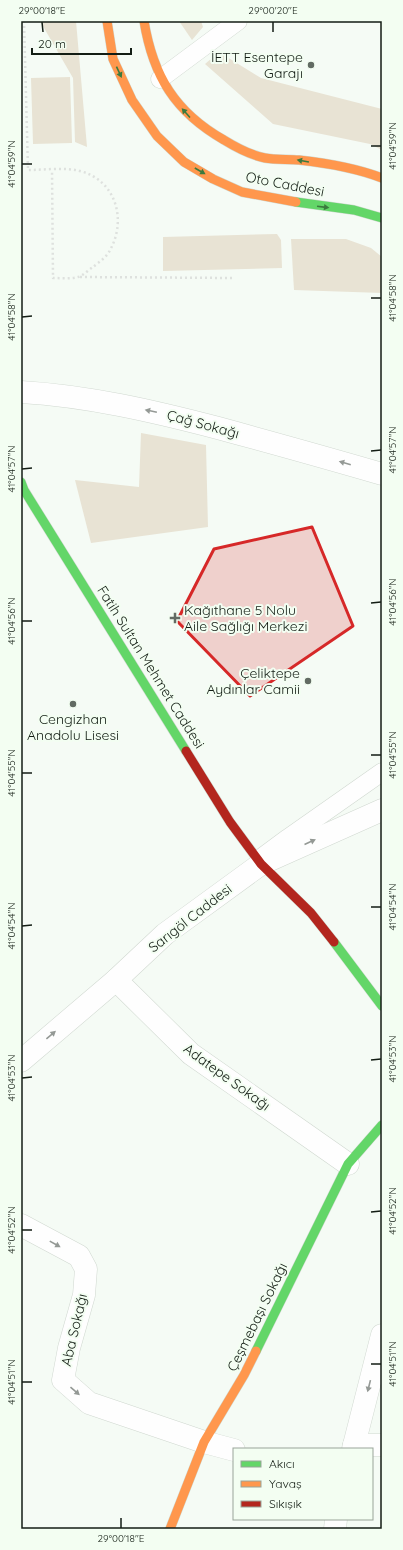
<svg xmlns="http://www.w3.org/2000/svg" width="403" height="1550" viewBox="0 0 403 1550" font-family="Quicksand,sans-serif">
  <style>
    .green { fill: #e8e3d4 }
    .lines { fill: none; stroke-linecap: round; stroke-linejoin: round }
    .lane-casing { stroke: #d0d8d0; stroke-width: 19 }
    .street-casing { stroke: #d0d8d0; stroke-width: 23 }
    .fast-casing { stroke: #d0d8d0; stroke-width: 10 }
    .slow-casing { stroke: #d0d8d0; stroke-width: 10 }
    .jam-casing { stroke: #d0d8d0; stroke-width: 10 }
    .path { stroke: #dee1de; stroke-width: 2.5; stroke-dasharray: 2 3; stroke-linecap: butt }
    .lane { stroke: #fefefe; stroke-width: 18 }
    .street { stroke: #fefefe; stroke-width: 22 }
    .fast { stroke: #63d668; stroke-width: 9 }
    .slow { stroke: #ff974d; stroke-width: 9 }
    .jam { stroke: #b3261e; stroke-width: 9 }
    .oneway { fill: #3b7a3e }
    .oneway2 { fill: #949995 }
    .marked { fill: #d62828; fill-opacity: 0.2; stroke: #d62828; stroke-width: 3; stroke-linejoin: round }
    .ticks { fill: none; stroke: #131d14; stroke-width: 1.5 }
    .poi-dot { fill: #626b63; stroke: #f3fef2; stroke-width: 1.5 }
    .labels { text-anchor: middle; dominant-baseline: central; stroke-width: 4; stroke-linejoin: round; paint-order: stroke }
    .poi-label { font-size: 14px; fill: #131d14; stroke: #f3fef2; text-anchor: end }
    .street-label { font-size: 14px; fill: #131d14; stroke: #f3fef2 }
    .neatline { fill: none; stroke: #131d14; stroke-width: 1.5 }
    .ticks-label { font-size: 10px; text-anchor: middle; fill: #131d14 }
  </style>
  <rect width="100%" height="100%" fill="#f5fbf5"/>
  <g class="green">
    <polygon points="40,21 76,21 87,147 75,142 73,78"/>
    <polygon points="179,21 201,21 203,27 192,40"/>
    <polygon points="219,52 261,78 382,109 382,150 370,144 273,124 205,64"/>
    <polygon points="70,77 72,143 33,144 31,78"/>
    <polygon points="277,234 281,240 282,268 163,271 163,237"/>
    <polygon points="291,239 346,239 371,248 382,257 382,293 294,290"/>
    <polygon points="141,433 206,445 208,527 91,543 75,480 139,487"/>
  </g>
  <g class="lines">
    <g class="lane-casing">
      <g id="lane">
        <polyline points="160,79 238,21"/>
        <polyline points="261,858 288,838 382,772"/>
      </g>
    </g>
    <g class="street-casing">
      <g id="street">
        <path d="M 21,392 C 88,396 153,411 218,428 C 273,443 327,458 382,474"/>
        <polyline points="116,980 191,1054 348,1164"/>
        <polyline points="21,1061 116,980 165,934 261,864 382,810"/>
        <polyline points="21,1225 79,1256 86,1269 84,1295 69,1348 63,1380 89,1403 204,1442 234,1450"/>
        <polyline points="354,1445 382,1445"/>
        <polyline points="353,1449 382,1335"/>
        <polyline points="335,1529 336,1519"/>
      </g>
    </g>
    <g class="fast-casing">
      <g id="fast">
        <polyline points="296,202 354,210 382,218"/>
        <polyline points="21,482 24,490 186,751"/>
        <polyline points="334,942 382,1006"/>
        <polyline points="256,1351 348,1164 382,1125"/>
      </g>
    </g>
    <g class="slow-casing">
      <g id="slow">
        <polyline points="107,21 113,59 132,100 157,136 184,162 213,179 242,192 296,202"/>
        <path d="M 144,21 C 153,76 175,112 224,140 C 237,148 250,155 265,158 C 276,160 288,159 299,160 C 326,163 356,168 382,178"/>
        <polyline points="170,1529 204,1442 244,1375 256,1351"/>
      </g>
    </g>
    <g class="jam-casing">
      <polyline id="jam" points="186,751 230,822 261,864 311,913 334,942"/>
    </g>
    <g class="path">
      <path d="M 24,21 L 28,170 C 45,170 64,167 80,171 C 116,180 127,220 110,250 C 107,257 98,263 93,267 C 88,270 83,276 78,277 C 70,279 61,278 53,278 L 52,170"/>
      <polyline points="80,277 233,278"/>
    </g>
    <use href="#lane" class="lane"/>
    <use href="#street" class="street"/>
    <use href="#fast" class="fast"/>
    <use href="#slow" class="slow"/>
    <use href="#jam" class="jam"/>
  </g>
  <defs><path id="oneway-solid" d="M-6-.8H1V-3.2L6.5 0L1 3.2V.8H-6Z"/></defs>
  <g class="oneway">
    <use href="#oneway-solid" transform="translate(119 72) rotate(65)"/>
    <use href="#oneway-solid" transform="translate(186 113) rotate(-132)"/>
    <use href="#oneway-solid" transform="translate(303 161) rotate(-170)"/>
    <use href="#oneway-solid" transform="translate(200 171) rotate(30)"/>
    <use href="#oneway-solid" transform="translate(323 207) rotate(7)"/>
  </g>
  <g class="oneway2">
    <use href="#oneway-solid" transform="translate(151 411) rotate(-168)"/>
    <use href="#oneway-solid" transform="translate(345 463) rotate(-164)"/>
    <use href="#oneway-solid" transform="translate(310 842) rotate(-24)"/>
    <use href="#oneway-solid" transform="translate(51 1035) rotate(-40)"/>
    <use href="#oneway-solid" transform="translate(55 1244) rotate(29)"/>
    <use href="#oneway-solid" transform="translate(369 1386) rotate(104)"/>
    <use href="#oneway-solid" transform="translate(75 1391) rotate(41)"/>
  </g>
  <path class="marked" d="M 312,527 L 353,626 L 250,696 L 177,621 L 214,549 Z"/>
  <path class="ticks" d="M 42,22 L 43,32M 273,22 L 273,32M 371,146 L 381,146M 22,164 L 32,164M 371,298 L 381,298M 22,317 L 32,316M 371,451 L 381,450M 22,469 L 32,468M 371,603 L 381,602M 22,621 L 32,621M 371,755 L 381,755M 22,773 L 32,773M 371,907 L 381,907M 22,926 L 32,925M 371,1060 L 381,1059M 22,1078 L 32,1077M 371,1212 L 381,1211M 22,1230 L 32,1230M 371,1364 L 381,1364M 22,1382 L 32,1382M 121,1518 L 121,1528"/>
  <g class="poi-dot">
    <circle cx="311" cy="65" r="4"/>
    <path d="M173 612h4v4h4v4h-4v4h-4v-4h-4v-4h4z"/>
    <circle cx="308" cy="681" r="4"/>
    <circle cx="73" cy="704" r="4"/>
  </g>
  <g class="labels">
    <g class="poi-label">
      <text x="303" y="57">İETT Esentepe<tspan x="303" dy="16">Garajı</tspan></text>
      <text x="184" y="610" text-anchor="start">Kağıthane 5 Nolu<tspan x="184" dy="16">Aile Sağlığı Merkezi</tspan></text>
      <text x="300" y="673">Çeliktepe<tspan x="300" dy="16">Aydınlar Camii</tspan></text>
      <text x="73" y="719" text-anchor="middle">Cengizhan<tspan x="73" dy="16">Anadolu Lisesi</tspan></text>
    </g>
    <g class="street-label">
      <text transform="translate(285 184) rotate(11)">Oto Caddesi</text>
      <text transform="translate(203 424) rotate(15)">Çağ Sokağı</text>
      <text transform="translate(151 667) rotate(58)">Fatih Sultan Mehmet Caddesi</text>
      <text transform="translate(190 918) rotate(-38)">Sarıgöl Caddesi</text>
      <text transform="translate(227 1077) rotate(36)">Adatepe Sokağı</text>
      <text transform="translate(257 1317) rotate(-64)">Çeşmebaşı Sokağı</text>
      <text transform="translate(74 1330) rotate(-77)">Aba Sokağı</text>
    </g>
  </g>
  <rect width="403" height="1550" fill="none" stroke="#f3fef2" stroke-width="44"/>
  <rect x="233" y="1448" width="140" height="72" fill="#f3fef2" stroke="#99a499"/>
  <rect x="241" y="1461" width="20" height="6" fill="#63d668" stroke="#99a499"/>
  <text x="269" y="1468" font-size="12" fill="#131d14">Akıcı</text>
  <rect x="241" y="1481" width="20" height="6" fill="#ff974d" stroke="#99a499"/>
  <text x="269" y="1488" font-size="12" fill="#131d14">Yavaş</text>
  <rect x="241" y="1501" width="20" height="6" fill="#b3261e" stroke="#99a499"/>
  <text x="269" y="1508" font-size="12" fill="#131d14">Sıkışık</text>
  <path d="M32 48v6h99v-6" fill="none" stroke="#131d14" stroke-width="2"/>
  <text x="38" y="48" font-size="12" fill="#131d14" stroke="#f3fef2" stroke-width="3" paint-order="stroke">20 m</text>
  <rect x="22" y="22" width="359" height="1506" class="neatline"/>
  <g class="ticks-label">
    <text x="42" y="14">29°00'18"E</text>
    <text x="273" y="14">29°00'20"E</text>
    <text transform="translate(392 146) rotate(-90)" y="4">41°04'59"N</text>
    <text transform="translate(11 164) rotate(-90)" y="4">41°04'59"N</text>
    <text transform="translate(392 298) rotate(-90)" y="4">41°04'58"N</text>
    <text transform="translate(11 317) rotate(-90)" y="4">41°04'58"N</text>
    <text transform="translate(392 450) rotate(-90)" y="4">41°04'57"N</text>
    <text transform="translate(11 469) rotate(-90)" y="4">41°04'57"N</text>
    <text transform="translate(392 602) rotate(-90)" y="4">41°04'56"N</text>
    <text transform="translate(11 621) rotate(-90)" y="4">41°04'56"N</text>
    <text transform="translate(392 755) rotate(-90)" y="4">41°04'55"N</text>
    <text transform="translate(11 773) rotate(-90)" y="4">41°04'55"N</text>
    <text transform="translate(392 907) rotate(-90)" y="4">41°04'54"N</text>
    <text transform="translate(11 926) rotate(-90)" y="4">41°04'54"N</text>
    <text transform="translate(392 1059) rotate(-90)" y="4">41°04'53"N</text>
    <text transform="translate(11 1078) rotate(-90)" y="4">41°04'53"N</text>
    <text transform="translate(392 1211) rotate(-90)" y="4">41°04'52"N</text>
    <text transform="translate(11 1230) rotate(-90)" y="4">41°04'52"N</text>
    <text transform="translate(392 1364) rotate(-90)" y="4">41°04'51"N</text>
    <text transform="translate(11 1382) rotate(-90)" y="4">41°04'51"N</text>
    <text x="121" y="1542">29°00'18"E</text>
  </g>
</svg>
